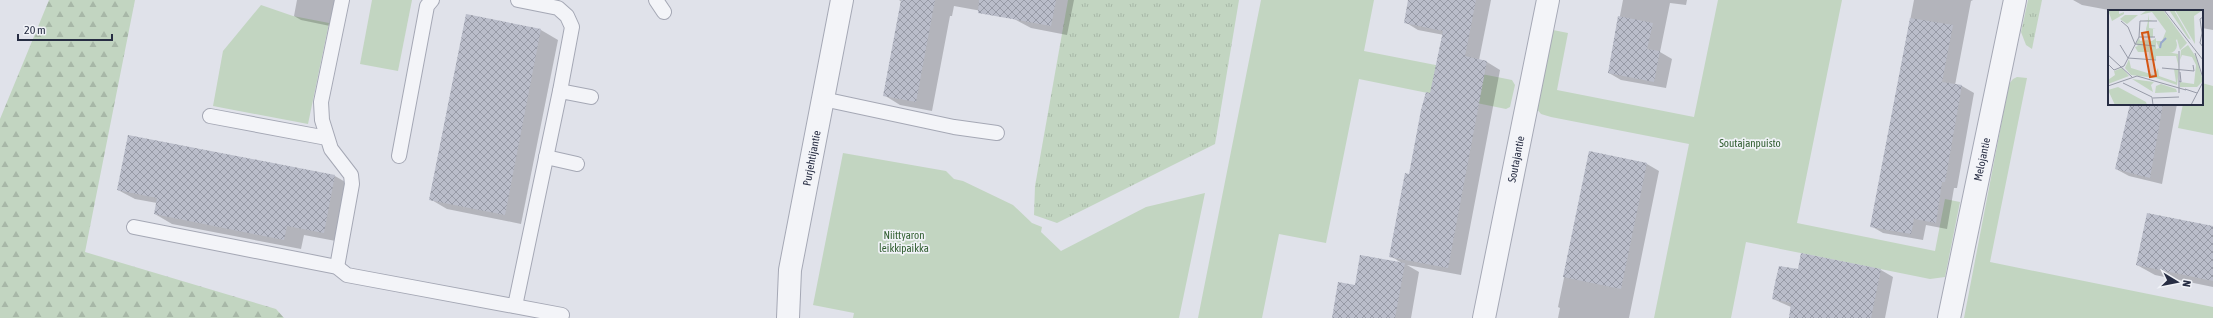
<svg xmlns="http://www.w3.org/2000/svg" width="2213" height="318" viewBox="0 0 2213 318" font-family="'Asap Condensed',sans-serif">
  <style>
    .grass { fill: url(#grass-tufts) }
    .forest { fill: url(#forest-firs) }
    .green { fill: #c2d5c1 }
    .shadow { fill: #0003 }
    .building { fill: url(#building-cross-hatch) }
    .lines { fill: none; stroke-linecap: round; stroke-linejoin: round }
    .lane-casing { stroke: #a5a8b5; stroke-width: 16 }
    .street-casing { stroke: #a5a8b5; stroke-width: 24 }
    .lane { stroke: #f3f4f8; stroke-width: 14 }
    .street { stroke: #f3f4f8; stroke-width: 22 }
    .labels { text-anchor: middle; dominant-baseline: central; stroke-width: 3.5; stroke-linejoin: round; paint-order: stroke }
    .park-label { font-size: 11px; fill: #346034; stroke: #f0f2f7 }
    .street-label { font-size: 11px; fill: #272d43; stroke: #f0f2f7 }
    .inset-river { fill: none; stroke: #98a9cd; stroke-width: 2 }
    .inset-road { fill: none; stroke: #969aa7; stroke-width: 1 }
    .view { fill: #d55512; fill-opacity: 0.15; stroke: #d55512; stroke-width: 2 }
    .inset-edge { fill: none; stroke: #272d43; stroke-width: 2 }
  </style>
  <defs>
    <pattern id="grass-tufts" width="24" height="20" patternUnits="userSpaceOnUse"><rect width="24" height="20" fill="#c2d5c1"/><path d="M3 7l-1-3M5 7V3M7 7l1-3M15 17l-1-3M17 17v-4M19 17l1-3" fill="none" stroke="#a7b7a7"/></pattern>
    <pattern id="forest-firs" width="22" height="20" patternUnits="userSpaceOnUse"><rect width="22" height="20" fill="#c2d5c1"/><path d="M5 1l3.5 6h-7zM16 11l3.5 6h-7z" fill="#a7b7a7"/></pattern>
    <pattern id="building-cross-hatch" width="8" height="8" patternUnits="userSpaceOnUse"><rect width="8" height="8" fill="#babdca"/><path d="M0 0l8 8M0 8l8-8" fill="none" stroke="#979aa6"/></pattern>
  </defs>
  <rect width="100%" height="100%" fill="#e0e2ea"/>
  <g class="grass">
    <polygon points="1068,0 1239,0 1215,144 1057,223 1034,215 1035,186"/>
    <polygon points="2028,0 2042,0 2032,49 2026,45 2021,32"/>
  </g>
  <polygon class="forest" points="49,0 135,0 85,252 276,309 284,318 0,318 0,119"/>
  <g class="green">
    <polygon points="372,0 412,0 398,71 360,64"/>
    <polygon points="1261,0 1374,0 1364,51 1502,78 1512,80 1515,85 1510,107 1506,109 1359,79 1326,243 1279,234 1262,318 1198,318"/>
    <polygon points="1718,0 1842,0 1797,223 1935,251 1945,199 1960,202 1945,277 1930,279 1746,242 1731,318 1654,318 1689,144 1551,117 1541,114 1536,108 1553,30 1568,33 1557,90 1694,117"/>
    <polygon points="261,5 293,16 329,23 308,124 213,106 223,51"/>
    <polygon points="2017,77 2027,78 1990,262 2213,307 2213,318 1964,318 2009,84 2013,79"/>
    <polygon points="2202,83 2213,86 2213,135 2178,128 2183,104 2202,104"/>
    <polygon points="843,153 946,171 954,179 963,181 1013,205 1032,223 1042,227 1041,232 1061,251 1146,207 1205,193 1179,318 853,318 854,313 813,305"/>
  </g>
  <g class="shadow">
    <polygon points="297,0 336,0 330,26 301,20 294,16"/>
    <polygon points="899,0 1074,0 1067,35 1031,28 1014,19 1015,17 954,6 952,16 950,16 932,111 900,105 884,95 902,2"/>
    <polygon points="1409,0 1491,0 1479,60 1487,62 1500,70 1461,275 1407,265 1419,272 1411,318 1332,318 1355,286 1402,263 1390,256 1431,94 1444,35 1418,30 1405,22"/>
    <polygon points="1623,0 1687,0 1686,5 1670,3 1660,52 1672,59 1666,88 1621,80 1609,73"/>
    <polygon points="1914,0 1973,0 1971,1 1955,85 1962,86 1974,93 1957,188 1954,188 1947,229 1926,225 1923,240 1883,233 1871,226"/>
    <polygon points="2073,0 2213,0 2213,30 2202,28 2202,11 2114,11 2082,5"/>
    <polygon points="467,15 541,30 558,40 521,224 447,209 430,199"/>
    <polygon points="2131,104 2177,104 2162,184 2129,176 2116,169"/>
    <polygon points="129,136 335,176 352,186 341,242 304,235 301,249 172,224 155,214 157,203 135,199 118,190"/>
    <polygon points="1590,152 1647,164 1659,171 1629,318 1558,318 1560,308 1558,307"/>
    <polygon points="2213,227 2213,287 2155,275 2137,265"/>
    <polygon points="1799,270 1881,270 1893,277 1885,318 1790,318 1791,307 1773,299"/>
  </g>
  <g class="building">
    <polygon points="901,0 935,0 916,102 883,96"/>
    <polygon points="979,0 1056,0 1051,26 978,13"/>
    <polygon points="1408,0 1476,0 1465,56 1487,61 1448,268 1389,257 1405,173 1409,174 1421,110 1426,92 1430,93 1443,31 1404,23"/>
    <polygon points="466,14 541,29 505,215 429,200"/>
    <polygon points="1618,16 1653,23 1647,49 1660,51 1654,82 1608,73"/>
    <polygon points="1910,18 1953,25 1942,82 1962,85 1945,182 1942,182 1936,223 1914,219 1911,234 1870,227"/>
    <polygon points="2130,104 2163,104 2150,178 2115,169"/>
    <polygon points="128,135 335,175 324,233 287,226 284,240 154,214 157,198 117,190"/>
    <polygon points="1589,151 1647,163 1621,289 1563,277"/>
    <polygon points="2147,213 2213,226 2213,281 2136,265"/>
    <polygon points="1801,253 1881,269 1871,318 1789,318 1791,303 1772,299 1775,283 1779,266 1798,269"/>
    <polygon points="1360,255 1405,263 1395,318 1332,318 1338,282 1355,285"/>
  </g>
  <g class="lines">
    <g class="lane-casing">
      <g id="lane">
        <polyline points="518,0 558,8 567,16 572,27 560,91"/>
        <polyline points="656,0 664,12"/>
        <polyline points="823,99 954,127 997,133"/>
        <polyline points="210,116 327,138"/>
        <polyline points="399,156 427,6 432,0"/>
        <polyline points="546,157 577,164"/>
        <polyline points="134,227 337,267 347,275 562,315"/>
        <polyline points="337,267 352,184 351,175 331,149 322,120 321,102 342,0"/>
        <polyline points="515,306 560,91 591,97"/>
      </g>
    </g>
    <g class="street-casing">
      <g id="street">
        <path id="s1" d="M 788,318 L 790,270 L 842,0"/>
        <path id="s2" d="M 1484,318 L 1548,0"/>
        <path id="s3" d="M 1949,318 L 2015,0"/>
      </g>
    </g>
    <use href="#lane" class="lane"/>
    <use href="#street" class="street"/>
  </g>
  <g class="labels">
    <g class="park-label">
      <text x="1750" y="143">Soutajanpuisto</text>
      <text x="904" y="235">Niittyaron<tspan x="904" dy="13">leikkipaikka</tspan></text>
    </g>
    <g class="street-label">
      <text stroke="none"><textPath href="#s1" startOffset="162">Purjehtijantie</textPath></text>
      <text stroke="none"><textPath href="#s2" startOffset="162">Soutajantie</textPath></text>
      <text stroke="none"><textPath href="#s3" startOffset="162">Melojantie</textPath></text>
    </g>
  </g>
  <g transform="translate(2108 10)">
    <rect width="95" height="95" fill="#e0e2ea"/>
    <path d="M 39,0 L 55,0 L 79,33 L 72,40 L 69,29 L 59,42 L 70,44 L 71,58 L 68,46 L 48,46 L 48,39 L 51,38 L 48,31 L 54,31 L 58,21 L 44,2 L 32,5 ZM 61,0 L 66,0 L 83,30 L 80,28 ZM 67,0 L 95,0 L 86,6 L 87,34 ZM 17,5 L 30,5 L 19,14 L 12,9 ZM 80,35 L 88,47 L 95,71 L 89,77 L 72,77 L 72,72 L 86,74 L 88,55 L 84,47 L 74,45 L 72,50 L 73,40 ZM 21,49 L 23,58 L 46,65 L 50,58 L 51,66 L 68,72 L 66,59 L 71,59 L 69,75 L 48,68 L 23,65 L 17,58 ZM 14,58 L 21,66 L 0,74 L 0,70 L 7,65 L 6,61 ZM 24,69 L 46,72 L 43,75 L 45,82 ZM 53,74 L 68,79 L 69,82 L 69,85 L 69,82 L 47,83 L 48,76 ZM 10,77 L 38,92 L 39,95 L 7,95 L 0,80 Z" fill="#c2d5c1"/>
    <path d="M 0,0 L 11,0 L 11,4 L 16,2 L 16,4 L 4,11 ZM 41,4 L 41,10 L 45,10 L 41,11 L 41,18 L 48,19 L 48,23 L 48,19 L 45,19 L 45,27 L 41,28 L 40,31 L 44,31 L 48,28 L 48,49 L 42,50 L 41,42 L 30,42 L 27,37 L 30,36 L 28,34 L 31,28 L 32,31 L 40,30 L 38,19 L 40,11 L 35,10 L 40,10 ZM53 35a8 8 0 1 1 16 0a8 8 0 1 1-16 0Z" fill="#c2d5c1"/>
    <path class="inset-river" d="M 52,38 L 53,33 L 58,28"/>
    <path class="inset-road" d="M 14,0 L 31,0M 56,0 L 95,50M 95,7 L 92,9 L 94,23 L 92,33 L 95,37M 13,11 L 20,17 L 27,34 L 47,36M 31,27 L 47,27M 12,35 L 20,48 L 48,50M 87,43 L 95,68M 0,45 L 24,67M 0,54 L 6,60 L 16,56 L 31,27 L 32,11 L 49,11M 54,58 L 86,61 L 85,55M 71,71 L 73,72 L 72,62M 15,73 L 44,87 L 45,95M 0,76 L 29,66 L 78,80M 77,79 L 89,83M 71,83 L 71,41M 45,88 L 71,87M 83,95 L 95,72"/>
    <path class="view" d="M 40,22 L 48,66 L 42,67 L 34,23 Z"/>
    <rect width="95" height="95" class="inset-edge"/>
  </g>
  <g transform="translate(2177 282) rotate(100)" stroke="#f0f2f7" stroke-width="3" paint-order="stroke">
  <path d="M0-3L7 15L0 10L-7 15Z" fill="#272d43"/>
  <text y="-6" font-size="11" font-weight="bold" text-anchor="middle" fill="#272d43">N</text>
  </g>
  <path d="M18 34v6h94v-6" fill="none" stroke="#272d43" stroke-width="2"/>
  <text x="24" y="34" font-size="12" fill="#272d43" stroke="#f0f2f7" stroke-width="3" paint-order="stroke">20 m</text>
</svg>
